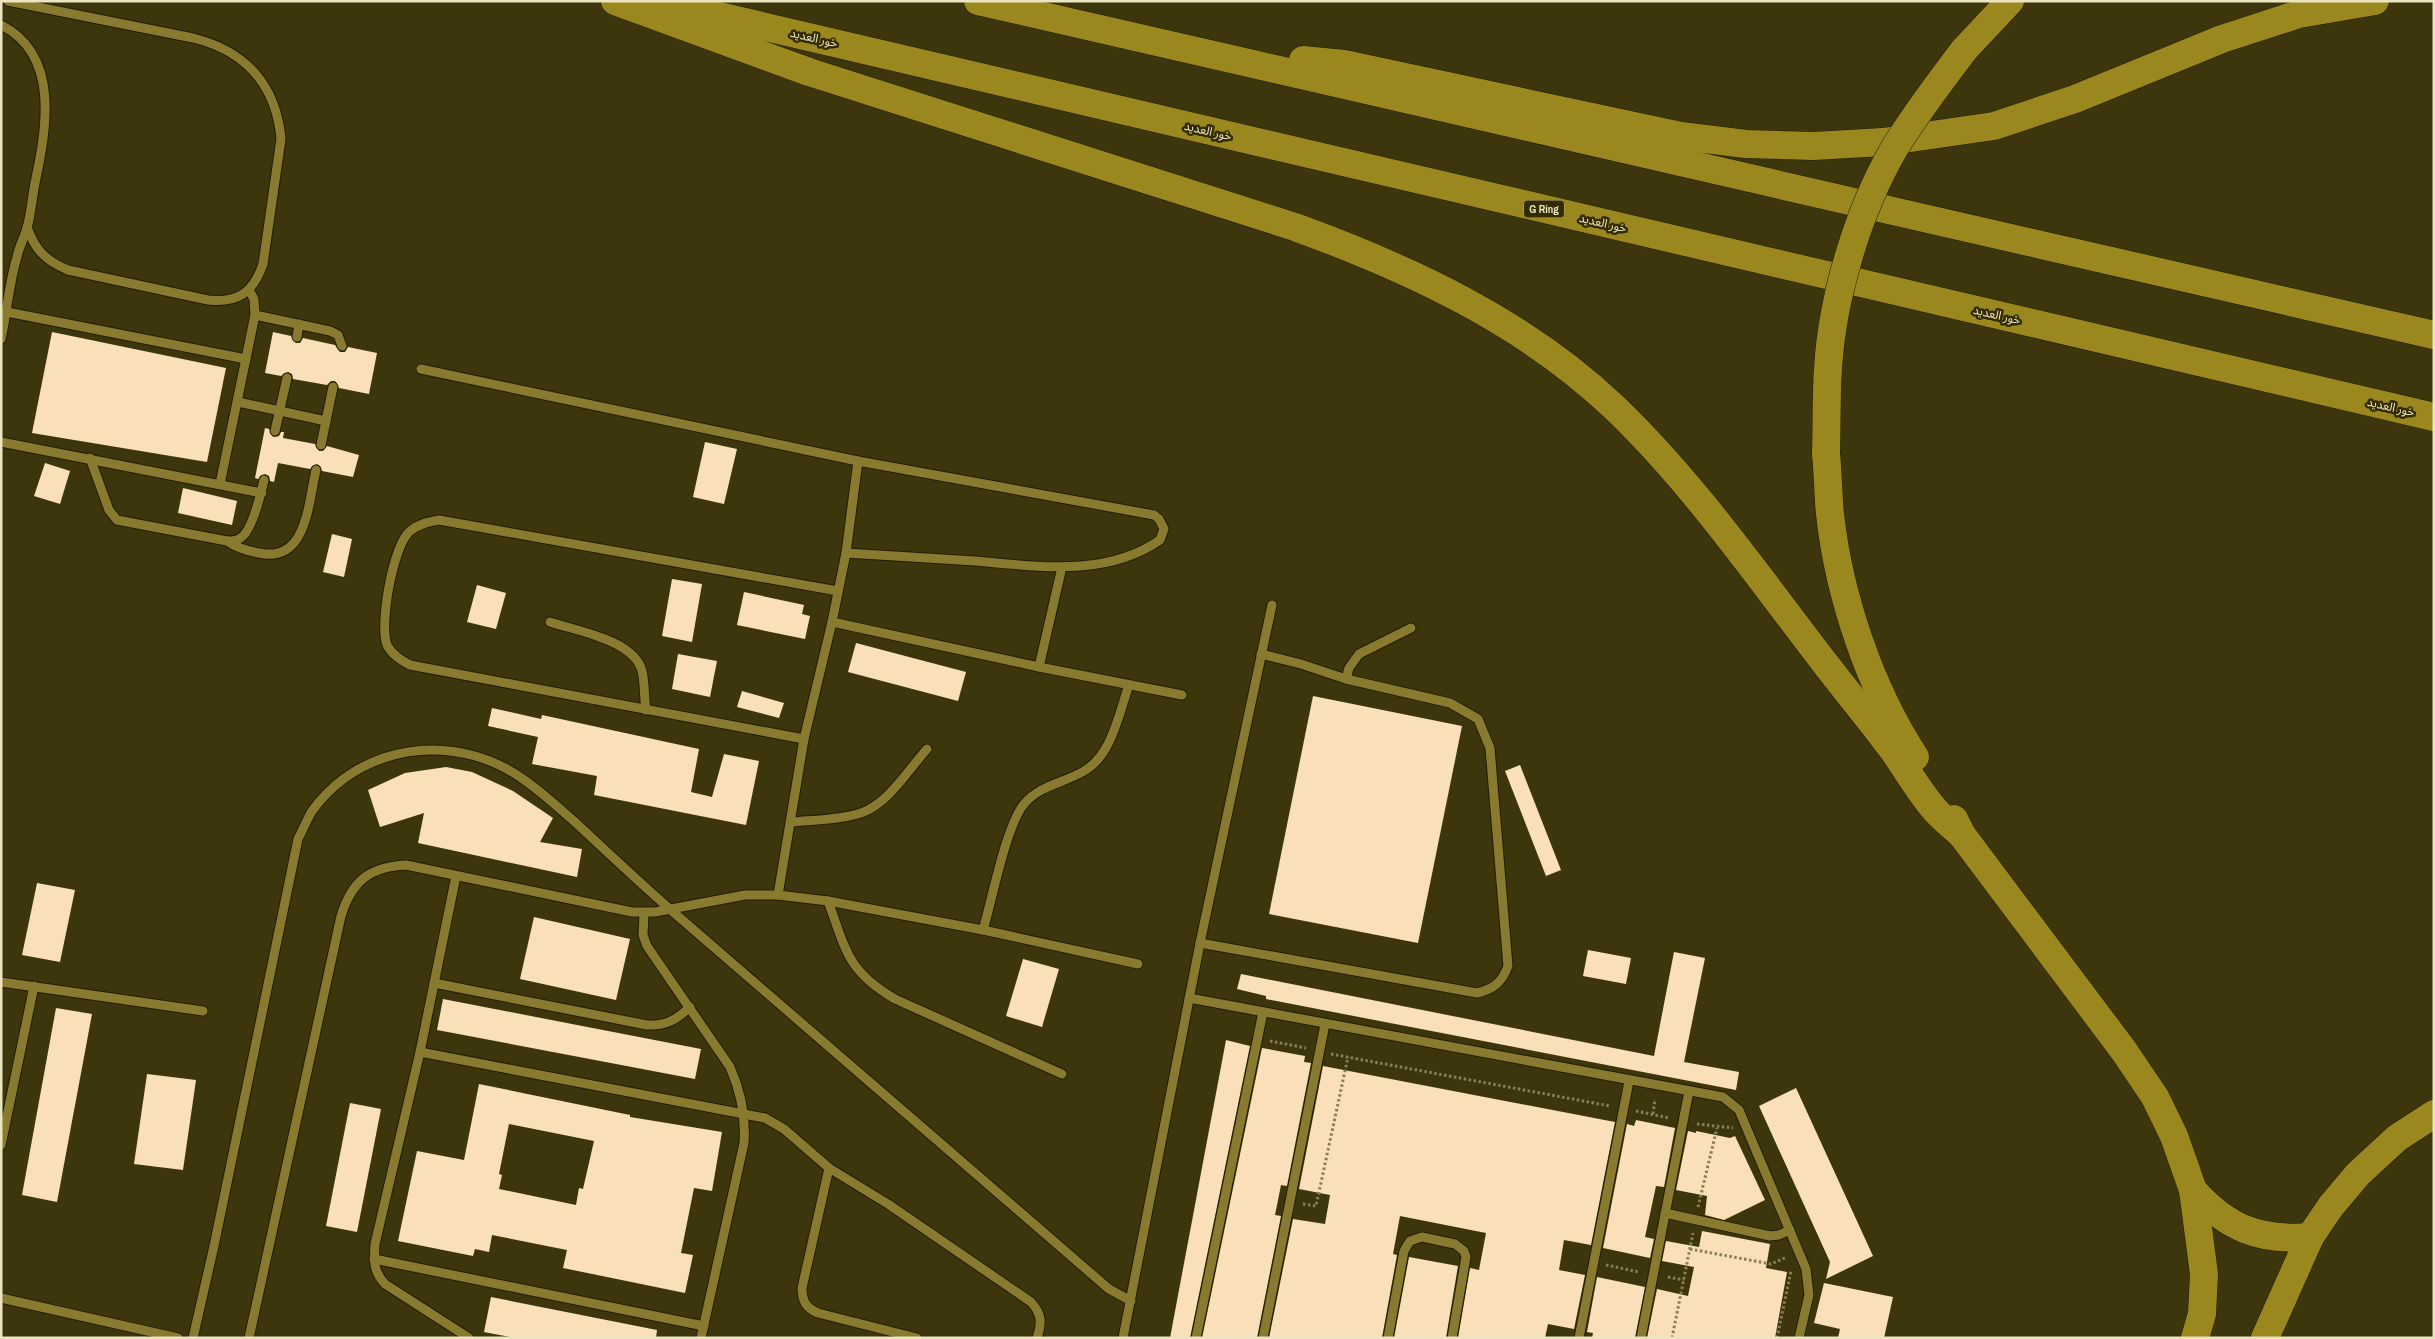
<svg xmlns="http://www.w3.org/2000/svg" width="2435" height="1339" viewBox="0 0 2435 1339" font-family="'Archivo Narrow','Noto Sans Arabic',sans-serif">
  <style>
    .building { fill: #f9e0b9; fill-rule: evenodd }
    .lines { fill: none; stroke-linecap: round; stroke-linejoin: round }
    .lane-casing { stroke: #211d06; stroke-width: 11 }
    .highway-casing { stroke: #211d06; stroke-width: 29 }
    .path { stroke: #867f58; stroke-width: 3; stroke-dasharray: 2.5 2.5; stroke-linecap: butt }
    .lane { stroke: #887a2f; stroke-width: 9 }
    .highway { stroke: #9a881f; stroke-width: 28 }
    .highway-bridge-casing { stroke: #211d06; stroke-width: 29; stroke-linecap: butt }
    .highway-bridge { stroke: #9a881f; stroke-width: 28 }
    .labels { text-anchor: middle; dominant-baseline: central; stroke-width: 5; stroke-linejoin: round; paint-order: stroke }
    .shield { fill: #332b02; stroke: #b4ad87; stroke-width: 1 }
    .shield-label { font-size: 11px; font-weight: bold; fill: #ebe5c0 }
    .street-label { font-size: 12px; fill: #ebe5c0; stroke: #332b02 }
  </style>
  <rect width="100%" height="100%" fill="#3d360d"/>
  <g class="building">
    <polygon points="52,332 226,368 207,462 32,433"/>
    <polygon points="273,332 291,336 296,343 300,343 303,338 335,345 340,352 345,352 348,347 377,353 369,394 339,388 335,381 331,381 327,385 293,379 292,374 288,372 281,376 265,373"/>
    <polygon points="265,428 269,429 273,437 279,436 281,432 284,432 283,438 315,444 319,451 323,451 327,446 359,455 353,477 322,471 320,466 317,464 310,469 278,463 274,482 270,481 269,476 265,474 258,479 255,478"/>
    <polygon points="705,442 737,449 724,504 693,497"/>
    <polygon points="45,463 70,471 60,504 34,496"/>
    <polygon points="183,488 237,501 232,525 178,513"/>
    <polygon points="332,534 352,539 344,577 323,572"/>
    <polygon points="672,579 702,584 692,642 662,636"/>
    <polygon points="477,585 506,593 496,629 467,622"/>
    <polygon points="744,592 804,605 802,614 810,616 805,639 737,625"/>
    <polygon points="856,643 966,672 958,701 848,672"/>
    <polygon points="678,654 717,661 710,697 672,689"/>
    <polygon points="742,691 784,703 779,718 737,707"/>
    <polygon points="1313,696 1462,726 1418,943 1269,914"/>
    <polygon points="492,708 541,719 542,715 699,749 691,792 712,797 724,754 759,761 746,825 594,795 597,776 532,764 538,737 488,726"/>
    <polygon points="1520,765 1561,870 1546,876 1505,771"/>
    <polygon points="446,767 472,772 513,791 553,818 540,842 582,849 577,877 418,843 424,813 380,827 368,790 405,773"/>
    <polygon points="37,883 75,890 60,962 22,955"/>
    <polygon points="534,917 630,939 616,1000 520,979"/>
    <polygon points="1588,950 1631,958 1626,984 1583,976"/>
    <polygon points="1674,952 1705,958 1684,1062 1739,1072 1736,1090 1266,999 1266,996 1237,989 1241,974 1654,1056"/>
    <polygon points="1023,959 1059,969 1042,1027 1006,1016"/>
    <polygon points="443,999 701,1049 695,1079 437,1030"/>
    <polygon points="56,1008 92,1014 57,1202 22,1195"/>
    <polygon points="1226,1040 1250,1046 1190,1338 1170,1338"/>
    <polygon points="1262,1048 1305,1056 1304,1062 1311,1063 1287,1186 1281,1185 1275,1215 1281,1216 1257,1338 1202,1338"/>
    <polygon points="1323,1066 1615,1122 1591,1245 1564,1240 1559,1270 1585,1275 1574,1329 1548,1324 1545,1338 1458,1338 1470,1268 1479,1270 1486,1233 1400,1216 1393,1254 1397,1255 1382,1338 1269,1338 1293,1219 1325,1224 1330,1195 1299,1189"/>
    <polygon points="147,1074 196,1080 183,1170 134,1164"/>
    <path d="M 479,1084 L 630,1115 L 630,1117 L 722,1132 L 712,1191 L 694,1188 L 681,1253 L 693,1255 L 685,1293 L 563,1268 L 567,1250 L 492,1235 L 489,1252 L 475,1249 L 473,1256 L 398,1241 L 417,1151 L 464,1160 ZM 509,1124 L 594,1141 L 583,1189 L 579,1188 L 576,1205 L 499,1189 L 502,1175 L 499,1174 Z"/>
    <polygon points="1796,1088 1873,1256 1826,1279 1830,1262 1759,1106"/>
    <polygon points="350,1103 381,1109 357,1232 326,1226"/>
    <polygon points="1636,1120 1675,1128 1664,1187 1656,1186 1645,1237 1654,1239 1650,1258 1603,1248 1627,1124 1634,1126"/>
    <polygon points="1688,1131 1696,1133 1696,1131 1730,1138 1735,1136 1765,1200 1724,1220 1705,1215 1707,1196 1676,1190"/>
    <polygon points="1702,1231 1770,1244 1766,1268 1787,1272 1775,1338 1647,1338 1657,1289 1688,1296 1694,1267 1662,1261 1666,1241 1699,1247"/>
    <polygon points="1409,1257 1458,1266 1446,1338 1394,1338"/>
    <polygon points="1597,1277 1645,1287 1635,1338 1592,1338 1593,1333 1587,1332"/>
    <polygon points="1824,1283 1893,1297 1884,1338 1838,1338 1840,1329 1814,1323"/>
    <polygon points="491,1297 657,1330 656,1338 515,1338 484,1332"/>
  </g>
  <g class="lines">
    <g class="lane-casing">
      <g id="lane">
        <path d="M 8,1 L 193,38 C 246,51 276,85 281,139 L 263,264 C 253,293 238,303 208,300 L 68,270 C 46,261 35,250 27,227"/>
        <path d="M 1,25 C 61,55 46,131 35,183 C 32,198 31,214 27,228 C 24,238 19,247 17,257 C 9,283 7,312 1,339"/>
        <polyline points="7,312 246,359"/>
        <polyline points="255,315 330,331 338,335 342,346"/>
        <polyline points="297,337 299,324"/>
        <path d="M 421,369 L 858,461 L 1154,515 L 1159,519 L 1164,529 L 1160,540 C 1105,578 1036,566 975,561 C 932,558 889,556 846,553"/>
        <polyline points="238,402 326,421"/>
        <polyline points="275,431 287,378"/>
        <polyline points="1,442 262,493"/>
        <polyline points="321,445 333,387"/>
        <path d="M 90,458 L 109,510 L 117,520 L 227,541 C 237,548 247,551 259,553 C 307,563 308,504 316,470"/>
        <polyline points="220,484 255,315 254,299 249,290"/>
        <path d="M 227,541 C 230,541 235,541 239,539 C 252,533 261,493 264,480"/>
        <path d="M 550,622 C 577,631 634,640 642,671 C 645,683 644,698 646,710"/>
        <polyline points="832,622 1039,667 1182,695"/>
        <polyline points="1039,667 1062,567"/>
        <polyline points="1346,679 1349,668 1359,654 1411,628"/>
        <path d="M 804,739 L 410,665 C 401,660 392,655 387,645 C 379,625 393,545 410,531 C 419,524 428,522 439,520 L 838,591"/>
        <path d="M 792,822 C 813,820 840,820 861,813 C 889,803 908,770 927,749"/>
        <path d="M 456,876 L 420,1052 L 375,1244 C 374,1261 373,1271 385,1284 L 469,1338"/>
        <polyline points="778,895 804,739 832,622 846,553 858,461"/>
        <path d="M 828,901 C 846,950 847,971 895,999 L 1062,1074"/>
        <path d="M 644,913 L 643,935 L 647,946 L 730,1067 C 741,1092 746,1115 744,1143 L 701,1338"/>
        <path d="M 983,930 C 992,900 1006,826 1024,804 C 1040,785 1064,783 1084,771 C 1112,755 1119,713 1129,685"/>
        <path d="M 1200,943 L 1477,993 C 1494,989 1502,982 1508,966 L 1490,748 L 1478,719 L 1450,703 L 1346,679 L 1301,664 L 1261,654"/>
        <polyline points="1,982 203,1011"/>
        <path d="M 434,983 L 647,1025 C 666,1026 676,1020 690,1007"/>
        <polyline points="1189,998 1723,1097 1739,1110 1806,1269 1809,1295 1799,1338"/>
        <path d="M 420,1052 L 765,1118 L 784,1129 L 829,1168 L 888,1204 L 1031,1302 C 1042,1314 1042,1323 1037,1338"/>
        <polyline points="1,1145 34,986"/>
        <path d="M 829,1168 L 802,1288 C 802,1301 806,1308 818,1313 L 917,1338"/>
        <polyline points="1665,1213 1770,1236 1779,1235 1790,1230"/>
        <polyline points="374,1259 704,1326"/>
        <polyline points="1,1298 178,1338"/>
        <path d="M 193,1338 L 214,1246 L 298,839 C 303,830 307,819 312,811 C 350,759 414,739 475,756 C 516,767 545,796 575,822 C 607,852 639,882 672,911 C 817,1037 964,1163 1109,1289 L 1131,1301"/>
        <path d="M 249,1338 L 341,916 C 352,881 369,867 406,865 L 632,912 L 655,912 L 745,895 L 778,895 L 828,901 L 983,930 L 1138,964"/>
        <polyline points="1123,1338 1200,943 1272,605"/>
        <polyline points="1196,1338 1263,1012"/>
        <polyline points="1263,1338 1325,1024"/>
        <polyline points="1388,1338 1404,1251 1410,1241 1422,1237 1455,1244 1464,1251 1466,1257 1452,1338"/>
        <polyline points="1579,1338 1629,1081"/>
        <polyline points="1641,1338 1689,1091"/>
      </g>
    </g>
    <g class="highway-casing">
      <g id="highway">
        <path d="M 615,1 L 809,72 L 1295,227 C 1410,269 1525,322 1615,408 C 1694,484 1757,575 1824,662 C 1847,692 1872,722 1895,753 C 1908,772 1920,793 1935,810 C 1943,819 1953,827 1962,835"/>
        <polyline points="655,1 2434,417"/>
        <polyline points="978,1 2434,335"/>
        <polyline points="1964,50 2010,1"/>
        <polyline points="1303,60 1344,64 1681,136 1746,144 1814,146 1883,142 1994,126 2075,99 2222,39 2299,14 2375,1"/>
        <path d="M 1826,453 C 1828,473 1828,494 1830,514 C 1839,596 1870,688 1915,757"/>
        <polyline points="1954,819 1962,835 2124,1051 2155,1097 2174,1136 2193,1190 2204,1274 2202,1314 2195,1338"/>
        <path d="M 2193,1190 C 2227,1228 2259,1241 2310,1237"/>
        <polyline points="2265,1338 2310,1237 2331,1206 2358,1174 2397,1138 2434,1114"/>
      </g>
    </g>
    <g class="path">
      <polyline points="1270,1041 1306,1048"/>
      <polyline points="1331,1054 1610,1106"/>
      <polyline points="1636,1111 1669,1118"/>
      <polyline points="1653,1114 1655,1099"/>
      <polyline points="1697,1124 1733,1128"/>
      <polyline points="1303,1204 1316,1206 1348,1057"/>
      <polyline points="1698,1207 1717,1128"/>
      <polyline points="1690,1249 1771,1264 1787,1257"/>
      <polyline points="1606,1265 1639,1272"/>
      <polyline points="1668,1277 1684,1280"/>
      <polyline points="1672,1338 1693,1233"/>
      <polyline points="1777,1338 1791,1271"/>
    </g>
    <use href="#lane" class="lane"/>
    <use href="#highway" class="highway"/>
    <g class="highway-bridge-casing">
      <path id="highway-bridge" d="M 1826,453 C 1827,425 1826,397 1828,369 C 1832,298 1858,211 1894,149 C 1915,114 1940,82 1964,50"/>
    </g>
    <use href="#highway-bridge" class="highway-bridge"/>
  </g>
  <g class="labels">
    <rect class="shield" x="1524" y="200.5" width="40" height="17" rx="4"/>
    <g class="shield-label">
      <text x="1544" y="209">G Ring</text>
    </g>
    <g class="street-label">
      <text transform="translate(814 38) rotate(13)">خور العديد</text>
      <text transform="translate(1208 131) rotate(13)">خور العديد</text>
      <text transform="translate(1603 223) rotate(13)">خور العديد</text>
      <text transform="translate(1997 315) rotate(13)">خور العديد</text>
      <text transform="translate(2391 407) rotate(13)">خور العديد</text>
    </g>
  </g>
  <rect width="2435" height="1339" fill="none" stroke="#ebe5c0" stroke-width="5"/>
</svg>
